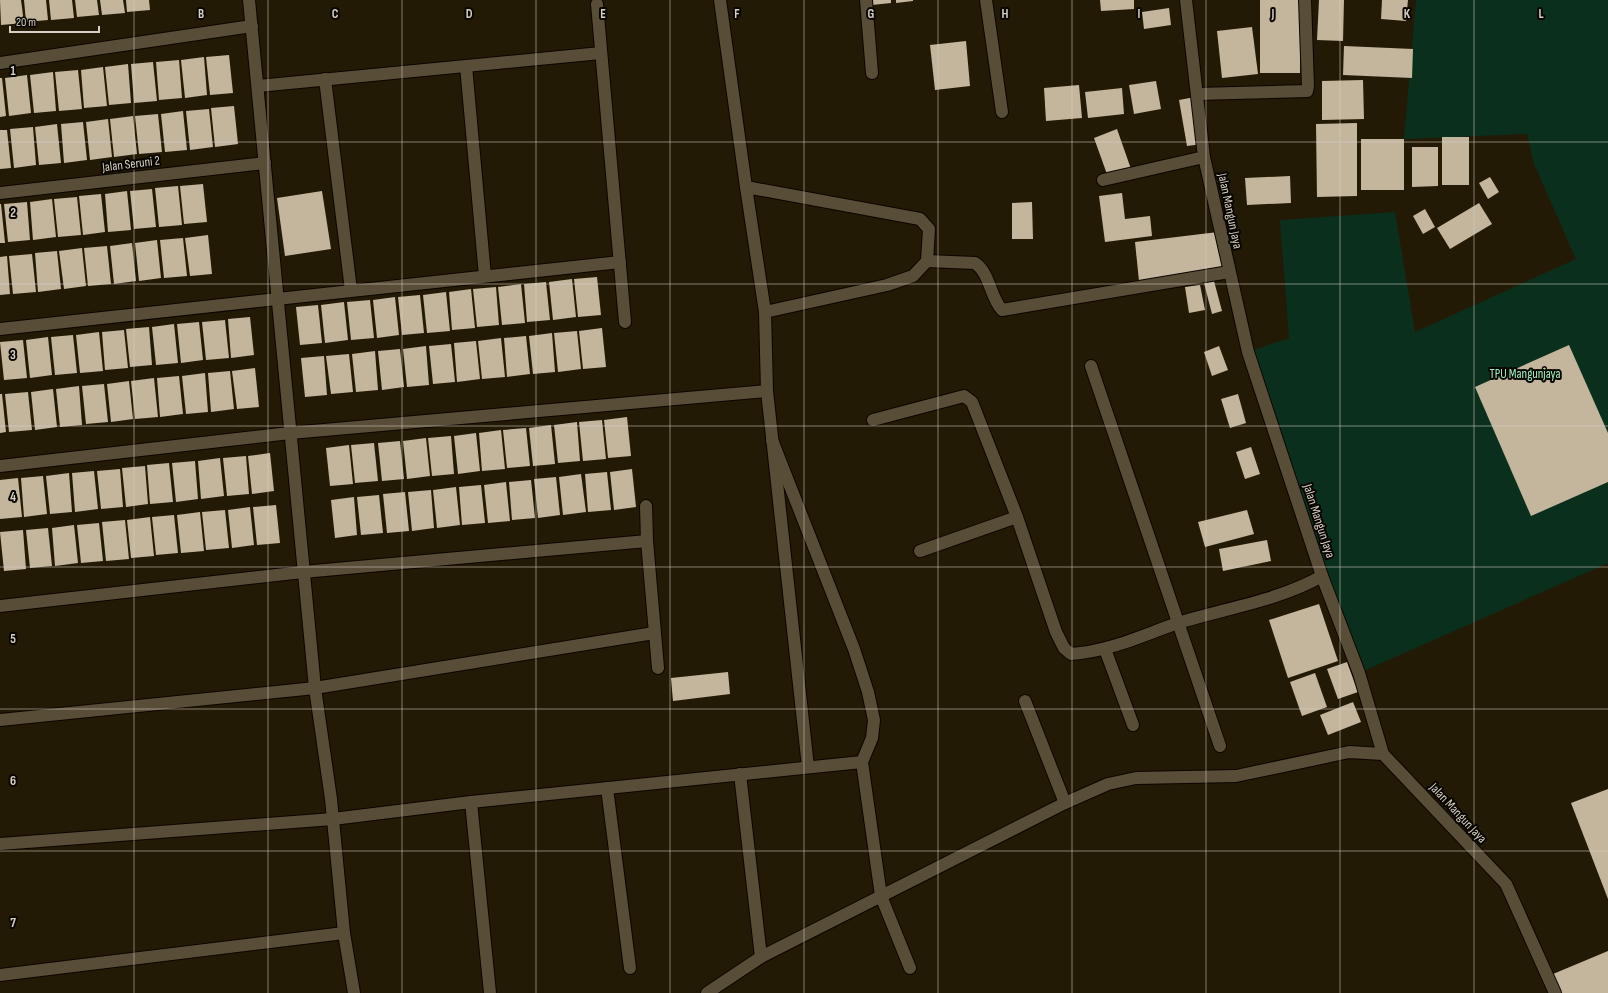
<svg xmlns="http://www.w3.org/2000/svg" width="1608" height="993" viewBox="0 0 1608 993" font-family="'Sofia Sans Condensed',sans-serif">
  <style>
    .green { fill: #0a301d }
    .building { fill: #c3b69d }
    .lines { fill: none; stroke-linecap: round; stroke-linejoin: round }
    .minor-casing { stroke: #0c0500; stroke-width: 14 }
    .minor { stroke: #584d36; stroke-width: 12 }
    .grid { fill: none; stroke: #d7d0c4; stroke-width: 1; stroke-opacity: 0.55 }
    .labels { text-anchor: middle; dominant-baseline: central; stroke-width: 4; stroke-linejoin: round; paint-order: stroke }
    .street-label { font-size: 13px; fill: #d7d0c4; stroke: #090601 }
    .park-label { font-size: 13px; fill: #a0f1c2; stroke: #090601 }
    .grid-label { font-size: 13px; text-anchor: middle; font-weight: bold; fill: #d7d0c4; stroke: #090601; stroke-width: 4; stroke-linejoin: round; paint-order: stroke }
  </style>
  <rect width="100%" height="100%" fill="#231a05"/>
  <polygon class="green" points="1416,0 1608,0 1608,563 1359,673 1248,352 1289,338 1280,220 1395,212 1415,332 1576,259 1534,164 1527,134 1404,139"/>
  <g class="building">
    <polygon points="0,0 21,0 24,23 1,25"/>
    <polygon points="24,0 46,0 48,20 26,22"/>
    <polygon points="49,0 72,0 74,18 51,20"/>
    <polygon points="75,0 97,0 99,15 77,17"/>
    <polygon points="100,0 123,0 125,13 102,15"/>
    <polygon points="126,0 149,0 150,10 127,12"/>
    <polygon points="872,0 891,0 891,3 872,5"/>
    <polygon points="896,0 913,0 913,1 896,3"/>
    <polygon points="1100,0 1134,0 1134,9 1101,11"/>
    <polygon points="1260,0 1301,0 1300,73 1260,73"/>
    <polygon points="1319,0 1344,0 1343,41 1317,40"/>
    <polygon points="1382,0 1408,0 1406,21 1381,19"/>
    <polygon points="1169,8 1171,25 1144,29 1142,12"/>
    <polygon points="1252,27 1258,74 1222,78 1217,31"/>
    <polygon points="966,41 970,86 935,90 930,45"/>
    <polygon points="1344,46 1413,49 1412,78 1343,75"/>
    <polygon points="229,55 233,93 210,95 206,57"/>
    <polygon points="204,57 207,95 185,98 181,60"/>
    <polygon points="179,60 182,98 159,100 156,62"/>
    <polygon points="153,62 157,101 134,103 131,64"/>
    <polygon points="128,64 131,103 109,105 105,67"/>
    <polygon points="103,67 107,106 84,108 81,70"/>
    <polygon points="78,70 82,109 59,111 55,72"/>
    <polygon points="53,72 56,111 34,113 30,75"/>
    <polygon points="27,75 31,113 9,116 5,78"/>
    <polygon points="0,78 2,78 6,116 0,117"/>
    <polygon points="1363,80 1364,119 1322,120 1322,81"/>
    <polygon points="1156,81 1161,109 1134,114 1129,85"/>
    <polygon points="1079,85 1082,118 1046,121 1044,88"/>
    <polygon points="1122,88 1124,114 1088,118 1085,92"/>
    <polygon points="1195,97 1202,144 1187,146 1179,100"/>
    <polygon points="234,106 238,144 215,147 211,108"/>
    <polygon points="209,109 213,147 190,150 186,111"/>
    <polygon points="183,111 187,150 165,152 161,114"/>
    <polygon points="158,114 162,152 139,154 135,116"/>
    <polygon points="133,116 137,154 114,157 110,119"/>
    <polygon points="108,119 112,157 90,160 86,122"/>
    <polygon points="83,122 87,160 64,163 61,124"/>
    <polygon points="1357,123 1357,196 1317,197 1316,124"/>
    <polygon points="57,124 61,163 39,165 35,127"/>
    <polygon points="33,127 36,165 14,168 10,129"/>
    <polygon points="1117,129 1131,169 1108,177 1094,138"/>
    <polygon points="0,130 7,130 11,168 0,169"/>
    <rect x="1442" y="137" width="27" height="48"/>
    <rect x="1361" y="139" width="43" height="51"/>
    <polygon points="1412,147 1438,147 1438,186 1412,187"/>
    <polygon points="1290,176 1291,203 1247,205 1245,178"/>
    <polygon points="1490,177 1499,192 1488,199 1479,183"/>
    <polygon points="203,184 207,222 184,224 180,186"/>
    <polygon points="178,186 182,225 159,227 155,188"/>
    <polygon points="152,189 156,227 134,229 130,191"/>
    <polygon points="127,191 131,230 108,232 105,194"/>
    <polygon points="322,191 331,249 285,256 277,198"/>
    <polygon points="1122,193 1125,219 1150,216 1152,236 1105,242 1099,196"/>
    <polygon points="101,194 105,232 83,235 79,196"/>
    <polygon points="77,197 81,235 58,237 54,199"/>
    <polygon points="52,199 56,237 33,240 30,202"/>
    <polygon points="27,202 30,240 8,242 4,204"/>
    <polygon points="1032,202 1033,239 1012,239 1012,203"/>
    <polygon points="1479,203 1492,224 1450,249 1437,228"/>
    <polygon points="0,204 1,204 5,243 0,243"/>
    <polygon points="1425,209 1435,227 1423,234 1413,216"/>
    <polygon points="1218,232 1223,271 1139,281 1135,242"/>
    <polygon points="208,235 212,274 190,276 185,238"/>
    <polygon points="183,238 187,276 164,278 160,240"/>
    <polygon points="157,240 161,278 139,281 135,243"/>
    <polygon points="132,243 136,281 114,284 110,246"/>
    <polygon points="107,246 111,284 88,286 84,248"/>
    <polygon points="82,248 86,286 64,289 59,251"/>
    <polygon points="57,251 61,289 38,292 35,253"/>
    <polygon points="32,254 36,292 13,294 9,256"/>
    <polygon points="7,256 10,294 0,295 0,257"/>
    <polygon points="597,277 601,315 578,317 574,279"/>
    <polygon points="572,279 576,317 553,320 549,282"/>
    <polygon points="1214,281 1222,311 1212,314 1204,283"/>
    <polygon points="546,282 550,320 527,322 524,284"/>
    <polygon points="521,284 525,323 502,325 498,287"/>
    <polygon points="1200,285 1205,310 1189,313 1185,287"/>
    <polygon points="496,287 499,325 477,327 473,289"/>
    <polygon points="471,289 475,328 452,330 449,292"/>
    <polygon points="446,292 450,331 427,333 423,295"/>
    <polygon points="420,295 424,333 402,335 398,297"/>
    <polygon points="395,297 399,335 377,338 373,300"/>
    <polygon points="370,300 374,338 351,340 347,302"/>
    <polygon points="344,302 348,340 325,343 321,305"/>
    <polygon points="318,305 322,343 300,345 296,307"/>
    <polygon points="250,317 254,355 231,358 228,319"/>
    <polygon points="225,320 229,358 206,360 202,322"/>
    <polygon points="199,322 203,360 181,363 177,324"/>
    <polygon points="174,324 178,363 156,365 152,327"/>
    <polygon points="149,327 152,365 130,367 126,329"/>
    <polygon points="602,328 606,367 583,369 579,331"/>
    <polygon points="124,330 128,368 105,370 102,332"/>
    <polygon points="577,331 581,369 558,372 554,333"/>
    <polygon points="99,332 103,371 80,373 76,335"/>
    <polygon points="552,333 555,372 533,374 529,336"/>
    <polygon points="73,335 77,373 55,375 51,337"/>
    <polygon points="526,336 530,374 507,377 504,338"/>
    <polygon points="48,337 52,375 30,378 26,340"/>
    <polygon points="501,338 505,377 482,379 478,341"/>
    <polygon points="23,340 27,378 4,380 0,342"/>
    <polygon points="476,341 480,379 457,382 454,343"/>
    <polygon points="451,344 455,382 433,384 429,346"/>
    <polygon points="1569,345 1608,433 1608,482 1531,516 1475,387"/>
    <polygon points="426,346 429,385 407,387 403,349"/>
    <polygon points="1219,346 1228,370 1212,376 1204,352"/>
    <polygon points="400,349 404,387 382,390 378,351"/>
    <polygon points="375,351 378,390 356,392 352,354"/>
    <polygon points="349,354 353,392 331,394 326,356"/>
    <polygon points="324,356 327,395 305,397 301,358"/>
    <polygon points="255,368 259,407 237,409 232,371"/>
    <polygon points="230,371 234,409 211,412 208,373"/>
    <polygon points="205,373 208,412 186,414 182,376"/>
    <polygon points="179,376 183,414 160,417 157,378"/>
    <polygon points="154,378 158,417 135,419 131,381"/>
    <polygon points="129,381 133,419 111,422 107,384"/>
    <polygon points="104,384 108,422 86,424 82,386"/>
    <polygon points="79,386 82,425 60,427 56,389"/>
    <polygon points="53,389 57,427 35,430 31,392"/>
    <polygon points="28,392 32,430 9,432 5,394"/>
    <polygon points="0,394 2,394 6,432 0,433"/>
    <polygon points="1238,394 1246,423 1230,428 1221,399"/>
    <polygon points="627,417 631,456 608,458 604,420"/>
    <polygon points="602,420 606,459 583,461 579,422"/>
    <polygon points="577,422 580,461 558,463 554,425"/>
    <polygon points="551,425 555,464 533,466 529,428"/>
    <polygon points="526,428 530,466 507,468 503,430"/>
    <polygon points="501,430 505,469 482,471 479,433"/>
    <polygon points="476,433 480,471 458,474 454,436"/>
    <polygon points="451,436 454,474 432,476 428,438"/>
    <polygon points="426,438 430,476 407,479 403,441"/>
    <polygon points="400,441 404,479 382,481 378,443"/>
    <polygon points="374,443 378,481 355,483 351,445"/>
    <polygon points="349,445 353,484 330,486 326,448"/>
    <polygon points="1251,447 1260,474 1245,479 1236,452"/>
    <polygon points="270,453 274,491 252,494 248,456"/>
    <polygon points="246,456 249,494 227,496 223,458"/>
    <polygon points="220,458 224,496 201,499 198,461"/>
    <polygon points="195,461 198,499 176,502 172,463"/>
    <polygon points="169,463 173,502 150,504 147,465"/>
    <polygon points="145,466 148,504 126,507 122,468"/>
    <polygon points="120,469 123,507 101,509 97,471"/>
    <polygon points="632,469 636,507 614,510 610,472"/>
    <polygon points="94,471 98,509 75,512 72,473"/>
    <polygon points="607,472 611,510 588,512 585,474"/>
    <polygon points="69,473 72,512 50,514 46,476"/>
    <polygon points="581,474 586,512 563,515 559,477"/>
    <polygon points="43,476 47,514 24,517 21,478"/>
    <polygon points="556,477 560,515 538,518 534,479"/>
    <polygon points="18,478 22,517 0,519 0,480"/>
    <polygon points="531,480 535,518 512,520 509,482"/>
    <polygon points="506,482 510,521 488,523 484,485"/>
    <polygon points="481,485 485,523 462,525 459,487"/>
    <polygon points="456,487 460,525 437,528 433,490"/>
    <polygon points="431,490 434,528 412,531 408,492"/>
    <polygon points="405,492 409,531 387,533 383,494"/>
    <polygon points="379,495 383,533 361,535 357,497"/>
    <polygon points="354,497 357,535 335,538 331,500"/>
    <polygon points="276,505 280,543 257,545 253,507"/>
    <polygon points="250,507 254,545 232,548 228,510"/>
    <polygon points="225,510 229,548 206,550 202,512"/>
    <polygon points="1247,510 1254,534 1205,547 1198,522"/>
    <polygon points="200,512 204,551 181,553 177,515"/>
    <polygon points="174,515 178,553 156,555 152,517"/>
    <polygon points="150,517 154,556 131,558 127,520"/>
    <polygon points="125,520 129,559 106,561 102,522"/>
    <polygon points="99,523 103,561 81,563 77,525"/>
    <polygon points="74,525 78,563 55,566 52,528"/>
    <polygon points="48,528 52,566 30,568 26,530"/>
    <polygon points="23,530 26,569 4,571 0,532"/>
    <polygon points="1267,540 1271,561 1223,571 1219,549"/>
    <polygon points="1319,604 1338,661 1288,678 1269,620"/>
    <polygon points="1347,662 1358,692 1338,699 1327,669"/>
    <polygon points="728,672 730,694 673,701 671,678"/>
    <polygon points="1315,673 1327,707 1302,716 1290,682"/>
    <polygon points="1353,702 1361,722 1328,735 1320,715"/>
    <polygon points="1608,789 1608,899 1571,803"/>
    <polygon points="1608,951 1608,993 1560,993 1553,974"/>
  </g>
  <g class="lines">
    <g class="minor-casing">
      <g id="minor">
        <polyline points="249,0 315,688 331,799 344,933 354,993"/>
        <polyline points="720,0 746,187 765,312 767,391 808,767"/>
        <polyline points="866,0 872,73"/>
        <polyline points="986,0 1002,112"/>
        <polyline points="1186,0 1204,157 1248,352 1322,576 1359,673 1383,754 1506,884 1555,993"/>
        <polyline points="597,4 625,322"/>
        <polyline points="0,63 252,26"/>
        <polyline points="466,66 485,276"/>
        <polyline points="325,79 351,290"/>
        <polyline points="258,86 601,53"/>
        <polyline points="1197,94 1307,91 1308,86 1305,0"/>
        <polyline points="1103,180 1204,157"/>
        <polyline points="746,187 920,219 929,229 927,261 913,276 887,285 765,312"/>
        <polyline points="0,193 265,163"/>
        <path d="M 927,261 L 975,263 C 990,273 990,297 1002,310 L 1229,272"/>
        <polyline points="0,329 620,262"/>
        <polyline points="1091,366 1220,746"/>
        <path d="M 873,420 L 964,396 L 972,402 L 1017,517 L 1056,632 L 1064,648 L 1071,654 C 1108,652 1143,635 1178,623 C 1226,608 1278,601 1322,576"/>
        <polyline points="0,466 290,433 767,391"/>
        <polyline points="646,506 647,541 658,668"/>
        <polyline points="920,551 1017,517"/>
        <polyline points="0,606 303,572 647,541"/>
        <polyline points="1105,649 1133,725"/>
        <polyline points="1025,701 1065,803"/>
        <polyline points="0,720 315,688 654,633"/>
        <polyline points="862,762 881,896 910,968"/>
        <polyline points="740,774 761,957"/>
        <polyline points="607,788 630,968"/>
        <polyline points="471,802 490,993"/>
        <polyline points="0,844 333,819 471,802 862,762 872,738 874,720 868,692 854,649 772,440"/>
        <polyline points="0,975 344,933"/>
        <polyline points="707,993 761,957 1065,803 1108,784 1136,778 1236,776 1349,752 1383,754"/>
      </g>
    </g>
    <use href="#minor" class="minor"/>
  </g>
  <path class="grid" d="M 134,0 L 134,993M 268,0 L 268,993M 402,0 L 402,993M 536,0 L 536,993M 670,0 L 670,993M 804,0 L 804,993M 938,0 L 938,993M 1072,0 L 1072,993M 1206,0 L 1206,993M 1340,0 L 1340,993M 1474,0 L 1474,993M 0,142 L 1608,142M 0,284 L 1608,284M 0,426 L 1608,426M 0,567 L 1608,567M 0,709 L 1608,709M 0,851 L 1608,851"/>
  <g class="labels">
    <g class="street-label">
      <text transform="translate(131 164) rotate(-7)">Jalan Seruni 2</text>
      <text transform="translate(1230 211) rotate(78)">Jalan Mangun Jaya</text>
      <text transform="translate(1319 521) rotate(72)">Jalan Mangun Jaya</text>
      <text transform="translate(1458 813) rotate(47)">Jalan Mangun Jaya</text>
    </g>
    <g class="park-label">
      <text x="1525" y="374">TPU Mangunjaya</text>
    </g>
  </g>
  <g class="grid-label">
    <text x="201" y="18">B</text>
    <text x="335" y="18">C</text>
    <text x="469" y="18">D</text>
    <text x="603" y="18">E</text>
    <text x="737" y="18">F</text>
    <text x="871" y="18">G</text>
    <text x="1005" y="18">H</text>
    <text x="1139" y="18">I</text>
    <text x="1273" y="18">J</text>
    <text x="1407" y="18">K</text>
    <text x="1541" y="18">L</text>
    <text x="13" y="75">1</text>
    <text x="13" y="217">2</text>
    <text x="13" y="359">3</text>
    <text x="13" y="501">4</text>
    <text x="13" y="643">5</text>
    <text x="13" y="785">6</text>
    <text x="13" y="927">7</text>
  </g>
  <path d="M10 26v6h89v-6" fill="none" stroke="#d7d0c4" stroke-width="2"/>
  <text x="16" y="26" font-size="12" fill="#d7d0c4" stroke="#090601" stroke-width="3" paint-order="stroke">20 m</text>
</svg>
